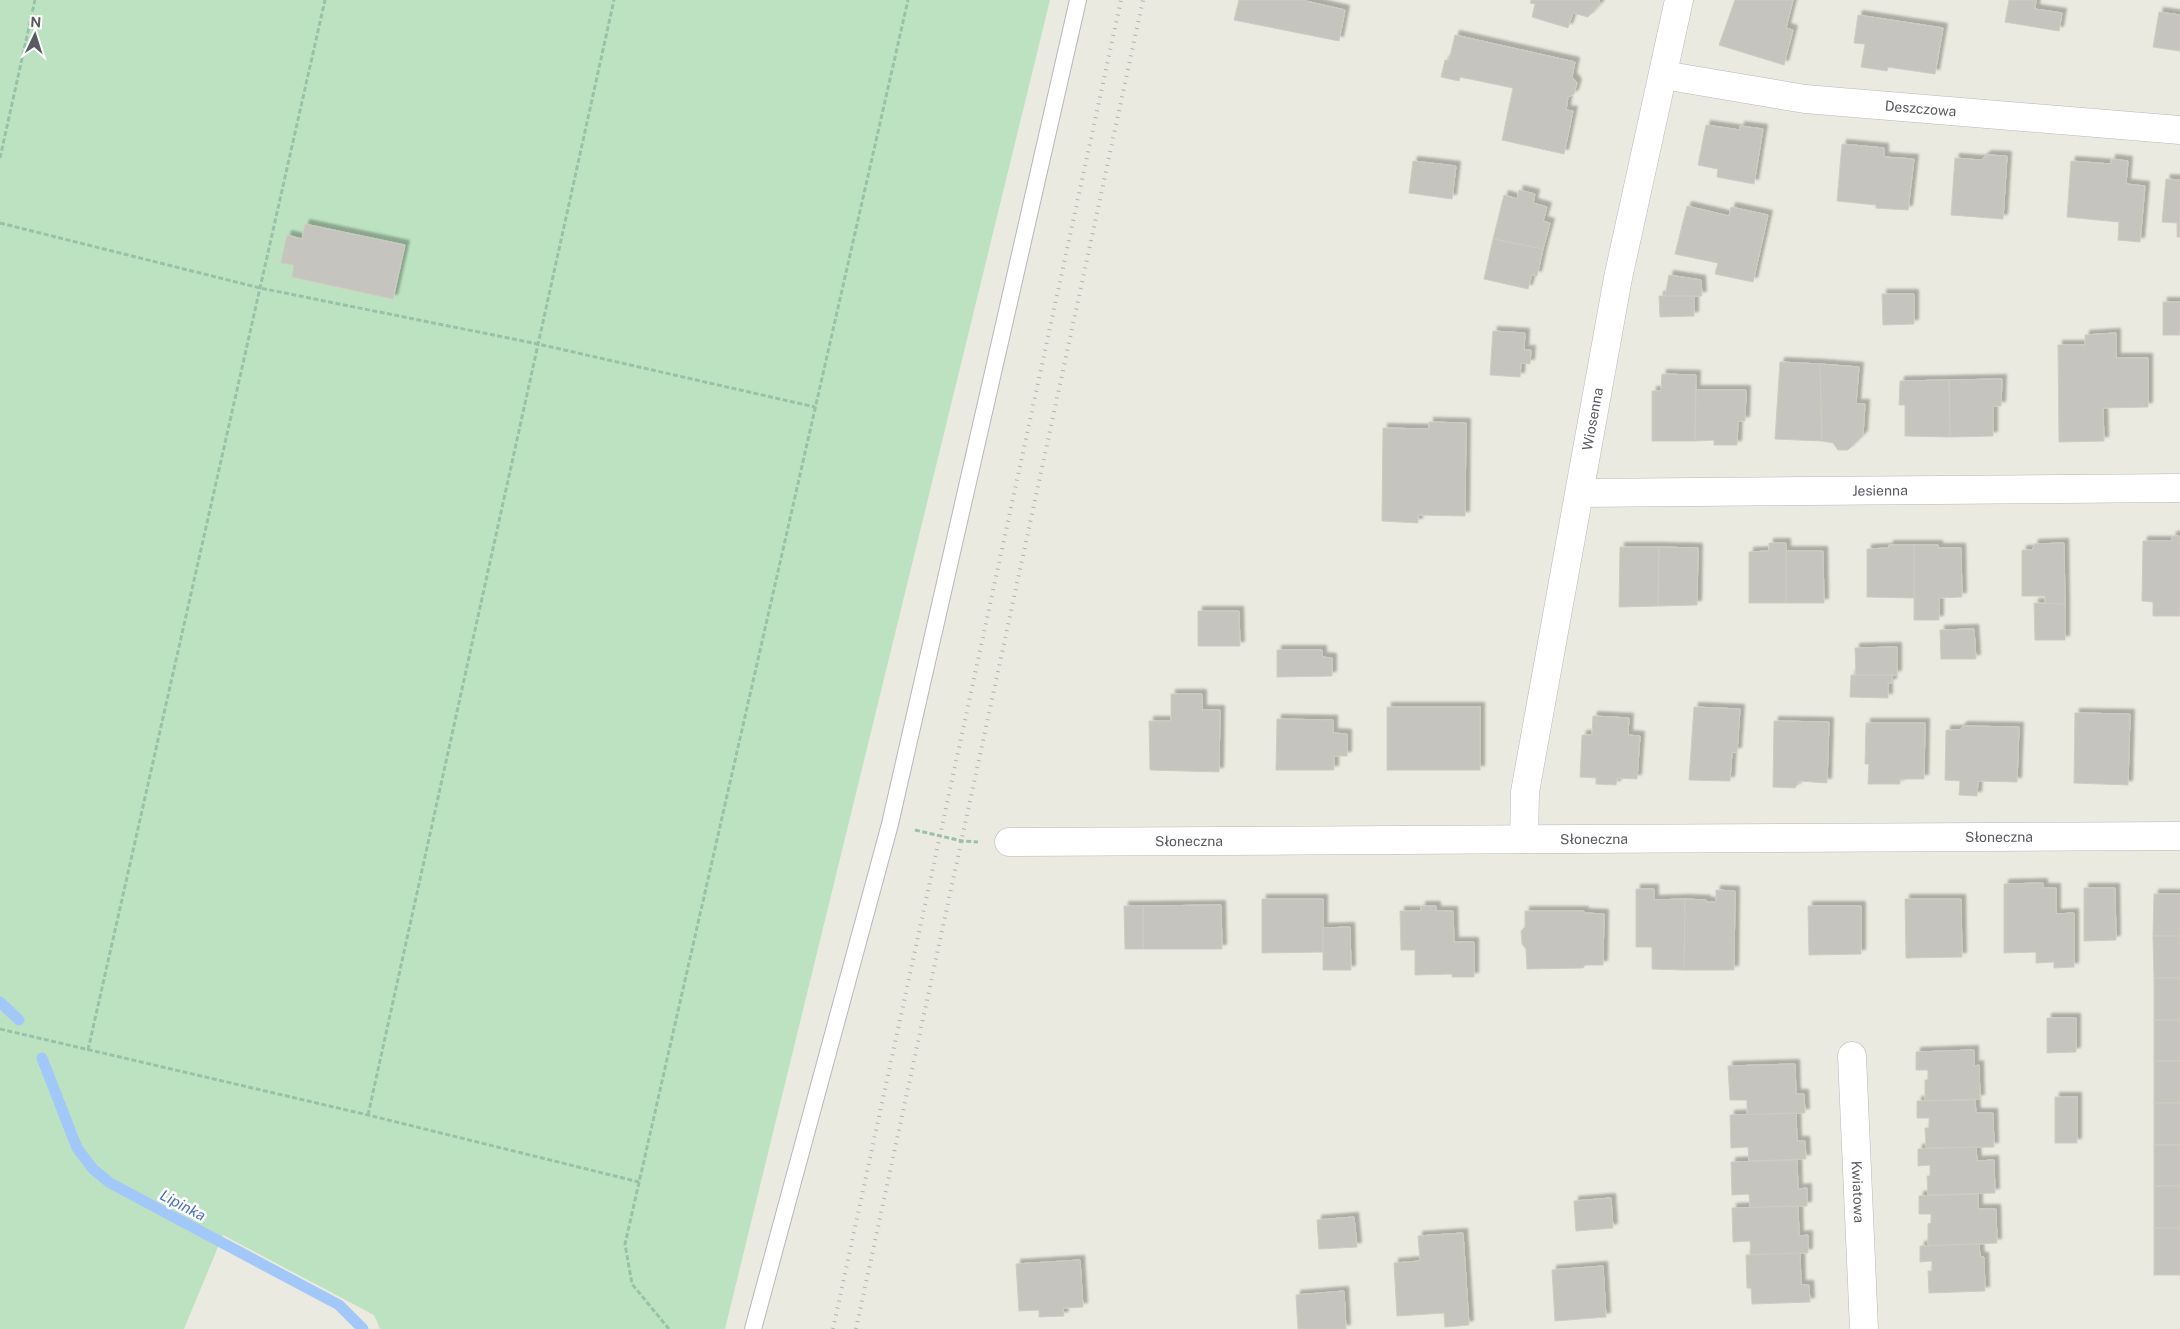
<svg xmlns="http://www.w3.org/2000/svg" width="2180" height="1329" viewBox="0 0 2180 1329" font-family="'Public Sans',sans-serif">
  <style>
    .green { fill: #bde2c2 }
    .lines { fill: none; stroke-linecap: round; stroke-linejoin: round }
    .stream { stroke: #a2c8f9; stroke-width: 11 }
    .building { fill: #c6c4be; stroke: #cfccbf; filter: url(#shadow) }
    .service-casing { stroke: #b6b7bc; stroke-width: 18 }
    .minor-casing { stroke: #b6b7bc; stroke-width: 29 }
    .path { stroke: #97c2a8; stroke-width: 3; stroke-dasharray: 5 2.5; stroke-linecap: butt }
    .service { stroke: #fff; stroke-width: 16 }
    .minor { stroke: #fff; stroke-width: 28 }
    .rail { stroke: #b1b2b2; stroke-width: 4; stroke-dasharray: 1 6; stroke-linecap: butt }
    .labels { text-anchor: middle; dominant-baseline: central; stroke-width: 5; stroke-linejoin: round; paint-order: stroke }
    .street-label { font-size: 14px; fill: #595b60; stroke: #fff }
    .water-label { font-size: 15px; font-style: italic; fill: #4771ba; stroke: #fff }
  </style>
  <defs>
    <filter id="shadow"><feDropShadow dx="4.5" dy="-4.5" stdDeviation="1" flood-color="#0004"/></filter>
  </defs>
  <rect width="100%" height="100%" fill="#ebeae0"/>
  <polygon class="green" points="0,0 1050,0 725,1329 380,1329 374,1315 223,1235 184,1329 0,1329"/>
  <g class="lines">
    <g class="stream">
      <polyline points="0,1002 19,1020"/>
      <polyline points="42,1058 77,1148 93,1169 110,1183 339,1305 363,1329"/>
    </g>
  </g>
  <g class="building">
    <polygon points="1239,0 1301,0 1345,10 1339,41 1234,20"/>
    <polygon points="1531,0 1599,0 1600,4 1588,17 1573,13 1568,28 1532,17 1535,4 1530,3"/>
    <polygon points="1735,0 1793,0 1786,28 1793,30 1784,65 1719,45"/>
    <polygon points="2009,0 2036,0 2035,9 2062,13 2059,31 2005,22"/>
    <polygon points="2159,12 2180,15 2180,51 2153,47"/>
    <polygon points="1858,15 1943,28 1935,74 1888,67 1887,71 1861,67 1865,44 1854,43"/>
    <polygon points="1455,35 1575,62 1572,77 1577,83 1574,94 1568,97 1566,110 1573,111 1564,154 1502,140 1513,88 1460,77 1459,81 1441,77 1445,60 1449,60"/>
    <polygon points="1706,125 1740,130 1740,126 1763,129 1754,184 1717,177 1718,169 1698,165"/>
    <polygon points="1842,144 1884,148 1884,157 1914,159 1908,210 1876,208 1876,205 1837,201"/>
    <polygon points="1987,155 2007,156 2003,219 1951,215 1955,158 1981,160"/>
    <polygon points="2111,159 2128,161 2126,184 2145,186 2140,242 2118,240 2119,222 2067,217 2071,161 2111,164"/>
    <polygon points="1413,161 1456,166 1452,199 1409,193"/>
    <polygon points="2166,179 2180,180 2180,237 2177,237 2177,223 2162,222"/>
    <polygon points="1519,190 1535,194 1533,203 1547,207 1543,221 1550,223 1543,249 1493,239 1504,195 1517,199"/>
    <polygon points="1687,206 1729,216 1731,207 1768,215 1753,282 1715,274 1718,263 1675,254"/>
    <polygon points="305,224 405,245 393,299 292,277 294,265 281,263 287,235 302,239"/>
    <polygon points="1493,239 1543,249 1537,276 1532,274 1528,289 1484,279"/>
    <polygon points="1669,275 1701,280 1702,296 1665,296"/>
    <polygon points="1882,294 1914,294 1914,324 1883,325"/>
    <polygon points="1659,296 1694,296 1694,316 1660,317"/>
    <rect x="2163" y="302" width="17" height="33"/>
    <polygon points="1493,331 1525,333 1524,350 1531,350 1530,364 1521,363 1520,377 1490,375"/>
    <polygon points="2116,333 2116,358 2148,358 2148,407 2103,408 2104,441 2059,442 2058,345 2085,345 2085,335"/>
    <polygon points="1780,362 1820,364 1822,441 1775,439"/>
    <polygon points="1820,364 1859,367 1856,404 1865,404 1863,435 1848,450 1838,450 1833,443 1822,441"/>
    <polygon points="1662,374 1696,375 1695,441 1652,441 1652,391 1661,391"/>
    <polygon points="2002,379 2001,406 1993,406 1993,436 1950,437 1949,380"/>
    <polygon points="1949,380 1950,437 1905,436 1905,405 1899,405 1900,381"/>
    <polygon points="1696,390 1746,390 1745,421 1738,421 1737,445 1714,445 1714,440 1695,441"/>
    <polygon points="1429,422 1466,423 1465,516 1418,515 1418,523 1382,521 1383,428 1429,429"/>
    <polygon points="2172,536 2180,536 2180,616 2153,616 2153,602 2142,601 2143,541 2172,541"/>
    <polygon points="1769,543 1786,543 1786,603 1749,603 1749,552 1769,551"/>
    <polygon points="2064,543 2065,604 2045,604 2045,596 2022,596 2022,550 2033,550 2034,544"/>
    <polygon points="1889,545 1914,545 1914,598 1867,597 1867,549 1889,548"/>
    <polygon points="1914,545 1938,545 1938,548 1961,548 1962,597 1939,598 1939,620 1914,620"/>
    <polygon points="1620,547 1659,547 1658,606 1619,607"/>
    <polygon points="1659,547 1698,548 1697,605 1658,606"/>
    <polygon points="1786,551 1823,551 1824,603 1786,603"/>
    <polygon points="2034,603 2065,604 2065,640 2035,640"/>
    <polygon points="1198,611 1239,611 1240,646 1198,646"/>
    <polygon points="1974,629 1976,659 1941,659 1940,630"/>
    <polygon points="1897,647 1897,675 1856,676 1855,648"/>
    <polygon points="1277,650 1322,650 1322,657 1332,658 1332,676 1277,677"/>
    <polygon points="1851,675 1892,675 1892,683 1888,683 1888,698 1850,697"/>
    <polygon points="1171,694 1202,694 1202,710 1220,710 1219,772 1150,770 1149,721 1171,721"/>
    <rect x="1387" y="707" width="93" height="63"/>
    <polygon points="1694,707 1740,709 1737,752 1732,752 1730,781 1689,780"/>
    <polygon points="2075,713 2130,714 2128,785 2074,783"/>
    <polygon points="1593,716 1629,718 1628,735 1640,736 1637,779 1617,778 1616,785 1596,784 1596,778 1580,777 1582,735 1592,735"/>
    <polygon points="1277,719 1333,720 1333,733 1347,734 1347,756 1334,756 1334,770 1276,770"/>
    <polygon points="1774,721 1829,722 1827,783 1800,781 1795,788 1773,787"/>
    <polygon points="1866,723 1925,723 1924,779 1900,779 1900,784 1868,784 1869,764 1865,764"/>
    <polygon points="1963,726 2019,727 2017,782 1978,781 1977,796 1959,795 1960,781 1945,780 1946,730 1959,730"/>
    <polygon points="2043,883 2043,888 2056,888 2056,914 2074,913 2074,967 2054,968 2054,962 2036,963 2036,952 2004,953 2004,884"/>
    <polygon points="2084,888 2115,888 2116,940 2084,941"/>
    <polygon points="1636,889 1654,889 1654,900 1685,899 1684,970 1652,969 1652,947 1636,947"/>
    <polygon points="1716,890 1735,891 1734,970 1684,970 1685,899 1706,900 1706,902 1716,902"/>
    <polygon points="2154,894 2180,894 2180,936 2153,936"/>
    <polygon points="1262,899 1323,899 1323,952 1262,953"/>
    <polygon points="1905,899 1961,899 1962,957 1906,958"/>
    <polygon points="1221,905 1222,949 1143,949 1143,906"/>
    <polygon points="1124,906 1143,906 1143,949 1125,949"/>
    <polygon points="1421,906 1436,906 1436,911 1453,911 1454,942 1474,942 1474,977 1452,977 1452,974 1415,975 1415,950 1401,950 1400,911 1421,911"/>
    <polygon points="1808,906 1861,906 1861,954 1809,955"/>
    <polygon points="1525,911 1584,911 1584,913 1604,914 1603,965 1585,965 1583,968 1527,969 1526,949 1522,944 1521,931 1525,927"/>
    <polygon points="1350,927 1351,970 1323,970 1323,928"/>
    <polygon points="2153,936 2180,936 2180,978 2154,978"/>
    <rect x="2154" y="978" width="26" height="42"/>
    <polygon points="2047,1018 2076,1018 2076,1052 2047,1053"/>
    <rect x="2154" y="1020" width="26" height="41"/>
    <polygon points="1974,1050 1974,1066 1979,1065 1980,1099 1925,1101 1925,1080 1928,1080 1928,1070 1916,1070 1916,1052"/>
    <rect x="2154" y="1061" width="26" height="42"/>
    <polygon points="1795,1064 1796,1094 1804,1094 1805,1113 1747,1115 1747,1100 1730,1100 1728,1066"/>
    <rect x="2055" y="1097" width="22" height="46"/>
    <polygon points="1975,1100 1976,1113 1993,1113 1994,1147 1926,1148 1925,1128 1929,1128 1929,1118 1917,1118 1917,1101"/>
    <rect x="2154" y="1103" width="26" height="42"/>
    <polygon points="1796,1113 1797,1141 1805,1141 1806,1159 1749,1161 1748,1147 1731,1148 1730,1115"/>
    <rect x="2154" y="1145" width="26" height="41"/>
    <polygon points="1976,1147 1977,1161 1994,1160 1995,1193 1928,1195 1927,1176 1930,1176 1930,1165 1918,1166 1918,1149"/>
    <polygon points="1797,1160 1798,1189 1807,1188 1807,1206 1750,1208 1749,1194 1732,1195 1731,1162"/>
    <rect x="2154" y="1186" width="26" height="42"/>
    <polygon points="1978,1194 1978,1209 1996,1209 1997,1243 1928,1246 1928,1224 1931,1223 1931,1214 1919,1214 1919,1196"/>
    <polygon points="1611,1198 1613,1228 1576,1231 1574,1201"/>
    <polygon points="1798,1206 1799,1236 1808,1235 1808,1253 1751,1255 1750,1241 1733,1242 1732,1208"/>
    <polygon points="1354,1217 1357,1247 1319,1249 1317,1220"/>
    <rect x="2154" y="1228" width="26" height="47"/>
    <polygon points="1463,1233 1469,1325 1445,1327 1444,1313 1397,1316 1394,1263 1420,1261 1418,1236"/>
    <polygon points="1979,1244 1980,1257 1984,1257 1985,1291 1929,1293 1928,1271 1932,1271 1932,1261 1920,1262 1920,1246"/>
    <polygon points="1800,1253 1801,1285 1809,1285 1810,1302 1752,1304 1751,1288 1747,1288 1746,1255"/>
    <polygon points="1080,1260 1083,1307 1063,1308 1064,1316 1039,1317 1039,1310 1019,1311 1016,1264"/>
    <polygon points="1603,1266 1606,1317 1555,1321 1552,1270"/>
    <polygon points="1344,1291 1346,1329 1298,1329 1296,1295"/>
  </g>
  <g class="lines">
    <g class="service-casing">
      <polyline id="service" points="753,1329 890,824 1078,0"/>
    </g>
    <g class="minor-casing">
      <g id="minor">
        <path id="s1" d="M 1663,75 L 1805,99 L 2180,130"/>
        <path id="s2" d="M 1580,493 L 2180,488"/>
        <path id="s3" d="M 1524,839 L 1525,792 L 1618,278 L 1679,0"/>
        <path id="s4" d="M 1009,842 L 2180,836"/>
        <path id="s5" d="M 1852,1056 L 1864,1329"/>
      </g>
    </g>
    <g class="path">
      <polyline points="0,158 35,0"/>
      <polyline points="0,223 260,288 538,344 815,407"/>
      <polyline points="915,830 962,841 978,842"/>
      <polyline points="0,1029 368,1115 639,1182"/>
      <polyline points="88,1050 325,0"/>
      <polyline points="368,1115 614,0"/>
      <polyline points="669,1329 632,1284 625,1244 908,0"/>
    </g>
    <use href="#service" class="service"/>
    <use href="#minor" class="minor"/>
    <g class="rail">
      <polyline points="833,1329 1121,0"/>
      <polyline points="856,1329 1143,0"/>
    </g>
  </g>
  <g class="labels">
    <g class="street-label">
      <text stroke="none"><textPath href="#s1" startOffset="260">Deszczowa</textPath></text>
      <text stroke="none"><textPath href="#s3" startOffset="426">Wiosenna</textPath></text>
      <text stroke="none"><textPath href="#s2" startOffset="300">Jesienna</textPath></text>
      <text stroke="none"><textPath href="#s4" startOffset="990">Słoneczna</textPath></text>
      <text stroke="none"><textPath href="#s4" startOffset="585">Słoneczna</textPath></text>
      <text stroke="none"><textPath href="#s4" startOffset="180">Słoneczna</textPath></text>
      <text stroke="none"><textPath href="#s5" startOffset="136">Kwiatowa</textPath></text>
    </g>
    <g class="water-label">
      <text transform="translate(183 1205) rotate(28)">Lipinka</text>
    </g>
  </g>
  <g transform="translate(35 35) rotate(4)" stroke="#ffffff" stroke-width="4" paint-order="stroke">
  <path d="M0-4L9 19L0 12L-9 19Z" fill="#595b60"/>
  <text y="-8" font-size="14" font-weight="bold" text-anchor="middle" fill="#595b60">N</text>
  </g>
</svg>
